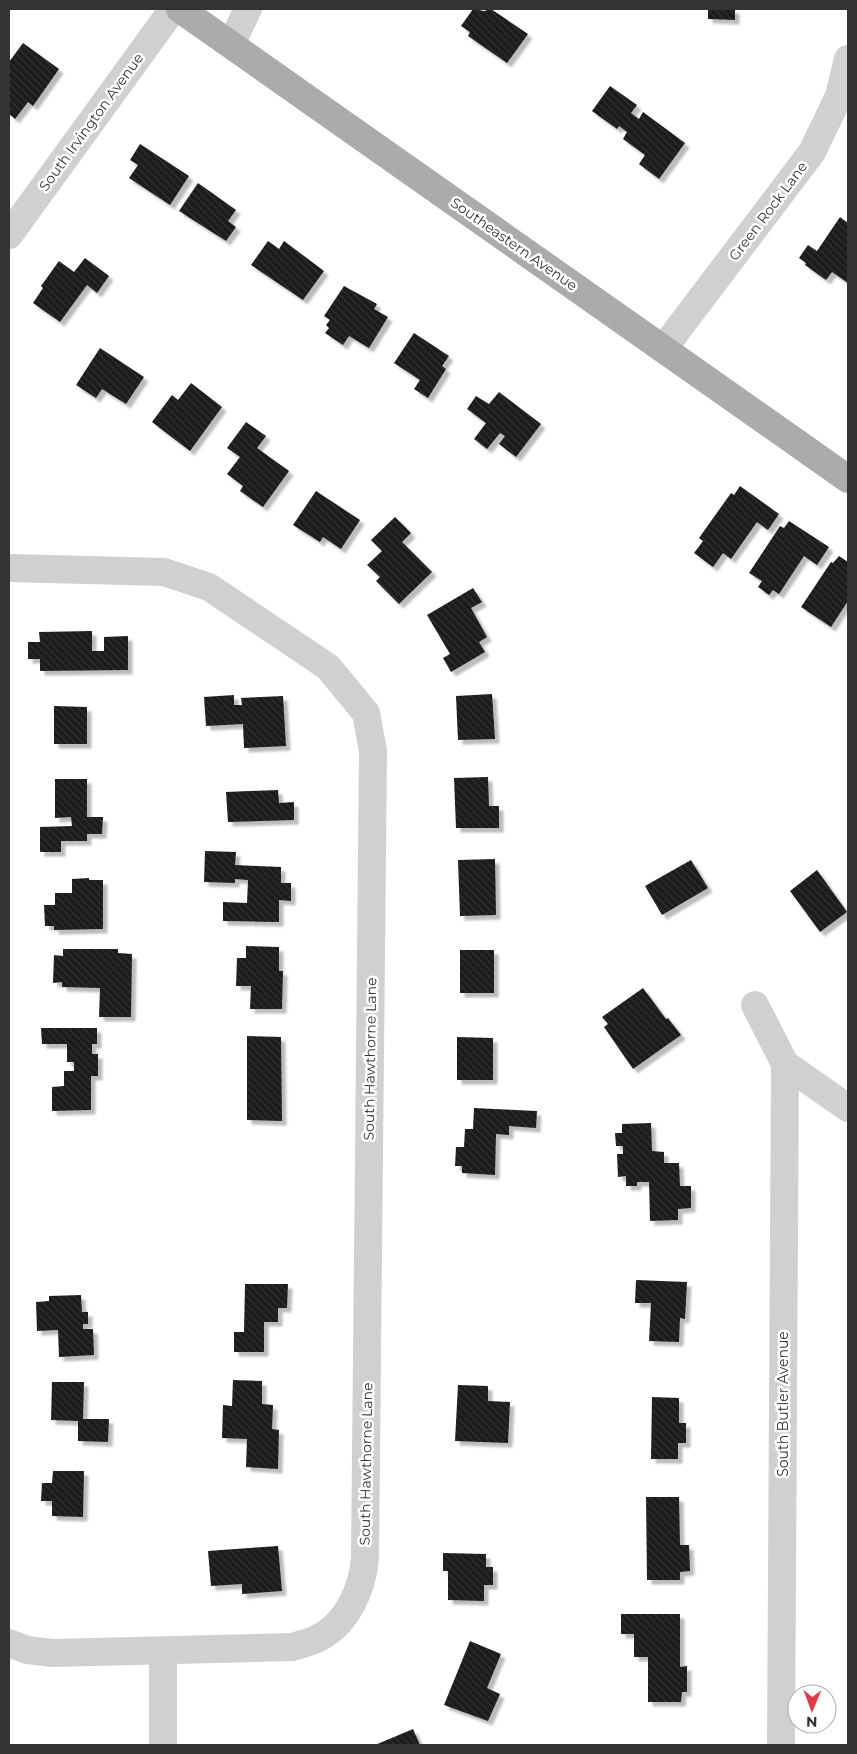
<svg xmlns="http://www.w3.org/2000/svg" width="857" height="1754" viewBox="0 0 857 1754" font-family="Montserrat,sans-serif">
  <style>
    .building { fill: url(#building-back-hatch); filter: url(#shadow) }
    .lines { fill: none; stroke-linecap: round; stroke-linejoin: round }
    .minor { stroke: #d0d0d0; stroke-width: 28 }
    .major { stroke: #ababab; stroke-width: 28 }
    .labels { text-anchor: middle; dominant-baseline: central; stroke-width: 5; stroke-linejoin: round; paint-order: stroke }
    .street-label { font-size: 14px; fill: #333; stroke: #fff }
  </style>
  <defs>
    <pattern id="building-back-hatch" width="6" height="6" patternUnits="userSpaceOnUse" patternTransform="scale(1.25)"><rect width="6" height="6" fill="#1a1a1a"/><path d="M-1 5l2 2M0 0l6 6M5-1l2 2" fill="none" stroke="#333"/></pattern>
    <filter id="shadow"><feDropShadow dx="4.5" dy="4.5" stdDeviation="1" flood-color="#0004"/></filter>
  </defs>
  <rect width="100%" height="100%" fill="#fff"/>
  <g class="building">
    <polygon points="473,9 484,11 491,9 528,34 507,63 468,36 470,32 461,26"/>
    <polygon points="708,9 735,9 735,20 708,19"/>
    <polygon points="23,43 59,69 33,106 28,102 15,119 9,114 9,62"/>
    <polygon points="610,86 637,105 631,113 639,119 643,112 685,143 659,179 639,164 645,155 623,139 627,132 619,126 617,129 592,111"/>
    <polygon points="140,144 189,176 170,205 129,178 138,165 130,160"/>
    <polygon points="198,183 236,210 228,221 236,227 226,241 179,211"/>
    <polygon points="840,217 848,223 848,283 832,272 826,280 805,265 806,263 799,258 808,245 817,251"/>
    <polygon points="268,241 279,249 284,241 324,271 303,300 251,265"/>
    <polygon points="85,258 109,276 97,293 87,285 60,322 33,303 43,288 41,286 59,261 74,272"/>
    <polygon points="344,286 377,304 374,309 388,317 369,348 349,336 343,345 325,333 329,328 326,325 330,320 324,316"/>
    <polygon points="414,333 449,356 442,366 446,369 428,398 414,389 420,380 394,363"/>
    <polygon points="100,348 144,377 126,404 102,389 96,398 76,385"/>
    <polygon points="191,383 222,407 190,451 152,422 172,395 178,400"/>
    <polygon points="499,392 541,424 516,457 499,444 505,436 500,433 487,449 474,439 486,423 467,409 476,396 489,404"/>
    <polygon points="246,422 266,436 257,448 289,471 263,507 240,491 243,486 227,474 240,457 227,448"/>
    <polygon points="740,486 779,514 768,530 757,522 731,559 723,553 713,567 694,553 703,541 699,538 731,493 734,495"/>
    <polygon points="316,491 360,520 341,549 323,537 320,542 293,525"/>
    <polygon points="395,517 411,533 402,542 432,572 399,604 376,581 380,577 367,565 382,551 371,540"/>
    <polygon points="789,521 829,547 817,565 804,556 779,594 773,590 769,595 758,587 762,581 749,573 780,526 784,528"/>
    <polygon points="839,556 848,562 848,601 831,627 801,607 831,562 833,563"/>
    <polygon points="473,588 482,602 471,608 487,637 479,642 485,652 451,672 443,658 450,654 427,615"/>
    <polygon points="92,631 92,651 104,651 104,637 128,636 128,670 40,671 40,659 28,659 28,642 40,642 39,632"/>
    <polygon points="492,694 495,739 458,740 456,696"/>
    <polygon points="234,695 234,705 242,705 241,698 283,696 286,746 244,748 243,724 206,726 204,697"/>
    <polygon points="54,706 87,707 87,744 54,744"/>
    <polygon points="488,777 489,806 499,806 499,828 456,828 454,778"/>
    <polygon points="55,779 87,779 87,817 103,817 102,834 87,834 87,841 61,841 61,852 40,852 40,827 72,826 71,817 55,818"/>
    <polygon points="278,790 279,803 294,802 294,820 228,822 226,792"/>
    <polygon points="205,851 236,852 235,865 281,867 281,883 291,883 291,901 279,900 279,922 223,921 223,902 247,903 248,880 235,879 235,883 204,882"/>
    <polygon points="495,859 496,915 460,916 458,860"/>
    <polygon points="691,860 708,888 662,915 645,886"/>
    <polygon points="817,870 847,912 820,932 790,891"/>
    <polygon points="89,878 89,880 103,880 103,929 54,930 54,926 45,926 44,905 55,905 55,893 72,893 72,879"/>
    <polygon points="246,946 279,947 279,971 283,971 282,1009 250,1009 251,986 236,986 237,958 246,958"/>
    <polygon points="63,949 118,949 118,953 132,954 131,1017 99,1017 100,988 62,987 62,982 53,983 54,955 63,956"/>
    <rect x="460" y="950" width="34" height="43"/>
    <polygon points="643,988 666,1019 668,1018 681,1035 633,1069 604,1027 608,1024 602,1017"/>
    <polygon points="41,1028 97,1028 97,1044 92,1044 92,1054 98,1054 98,1076 91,1076 91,1110 52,1111 52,1087 64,1086 64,1071 74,1071 74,1062 67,1062 67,1044 42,1044"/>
    <polygon points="247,1036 281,1037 282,1121 247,1120"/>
    <polygon points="457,1037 493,1038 493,1080 457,1080"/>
    <polygon points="474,1108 537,1111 536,1128 509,1126 509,1135 496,1134 495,1175 462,1173 462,1166 455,1166 456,1147 464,1147 465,1129 473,1129"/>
    <polygon points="651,1123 652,1151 664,1152 664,1163 679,1163 680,1186 691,1186 691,1208 678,1209 678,1220 650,1221 649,1182 637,1182 637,1186 626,1186 626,1176 618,1177 617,1154 623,1154 623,1146 616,1146 615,1133 622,1133 622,1124"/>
    <polygon points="636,1280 687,1282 685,1319 680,1318 679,1342 649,1341 651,1303 635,1303"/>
    <polygon points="245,1284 288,1284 287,1308 278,1308 278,1322 264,1322 264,1352 234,1352 234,1332 244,1332"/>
    <polygon points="81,1295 82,1312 88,1312 88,1324 83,1324 83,1329 93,1329 94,1355 59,1357 58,1330 37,1331 36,1302 49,1301 49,1296"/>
    <polygon points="233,1380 262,1381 262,1404 273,1405 272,1429 279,1430 278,1469 246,1467 247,1439 222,1438 223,1405 232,1406"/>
    <polygon points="52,1382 84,1382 83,1419 109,1419 108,1442 78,1441 78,1421 51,1420"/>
    <polygon points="458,1385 488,1386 488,1401 510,1402 508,1443 455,1441"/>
    <polygon points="652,1397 679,1398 679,1423 686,1423 686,1443 678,1443 678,1459 651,1459"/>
    <polygon points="53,1471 84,1471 83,1517 52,1516 52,1501 41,1501 42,1483 52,1483"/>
    <polygon points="646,1497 679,1497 680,1545 689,1545 690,1571 680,1572 680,1580 647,1580"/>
    <polygon points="278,1546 282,1591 242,1594 242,1584 211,1586 208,1551"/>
    <polygon points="443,1553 486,1554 486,1567 493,1567 493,1585 484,1585 484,1601 448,1600 448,1571 443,1571"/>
    <polygon points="621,1614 680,1614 680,1667 687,1666 687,1692 682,1692 681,1702 648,1702 648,1657 634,1657 634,1634 621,1634"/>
    <polygon points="470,1641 501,1654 487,1688 500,1694 488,1721 444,1705"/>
    <polygon points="413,1729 420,1745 375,1745"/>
  </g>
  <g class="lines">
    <g class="minor">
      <polyline points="231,44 248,9"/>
      <polyline points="9,235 173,9"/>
      <polyline points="663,349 812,152 839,96 848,59"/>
      <path d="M 9,568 L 164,572 L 209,587 L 328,667 L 366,713 L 373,751 L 365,1557 C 363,1589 346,1627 314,1640 C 307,1643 299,1645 292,1647 L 52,1653 L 27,1650 L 9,1643"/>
      <polyline points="755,1005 785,1064 781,1745"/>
      <polyline points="785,1064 848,1108"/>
      <polyline points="163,1745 163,1652"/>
    </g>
    <polyline class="major" points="180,9 848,479"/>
  </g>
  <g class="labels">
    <g class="street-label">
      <text transform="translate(91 122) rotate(-54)">South Irvington Avenue</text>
      <text transform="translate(768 211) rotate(-53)">Green Rock Lane</text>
      <text transform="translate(514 244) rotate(35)">Southeastern Avenue</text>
      <text transform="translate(370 1059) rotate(-89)">South Hawthorne Lane</text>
      <text transform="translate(783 1404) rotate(-90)">South Butler Avenue</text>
      <text transform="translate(366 1464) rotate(-89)">South Hawthorne Lane</text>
    </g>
  </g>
  <rect width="857" height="1754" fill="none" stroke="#333333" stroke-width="20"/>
  <g transform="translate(812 1709) rotate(181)"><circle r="24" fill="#ffffff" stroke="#adadad"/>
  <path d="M0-4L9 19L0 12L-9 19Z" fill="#e63946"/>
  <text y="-8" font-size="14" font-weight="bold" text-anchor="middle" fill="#333333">N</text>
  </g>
</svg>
